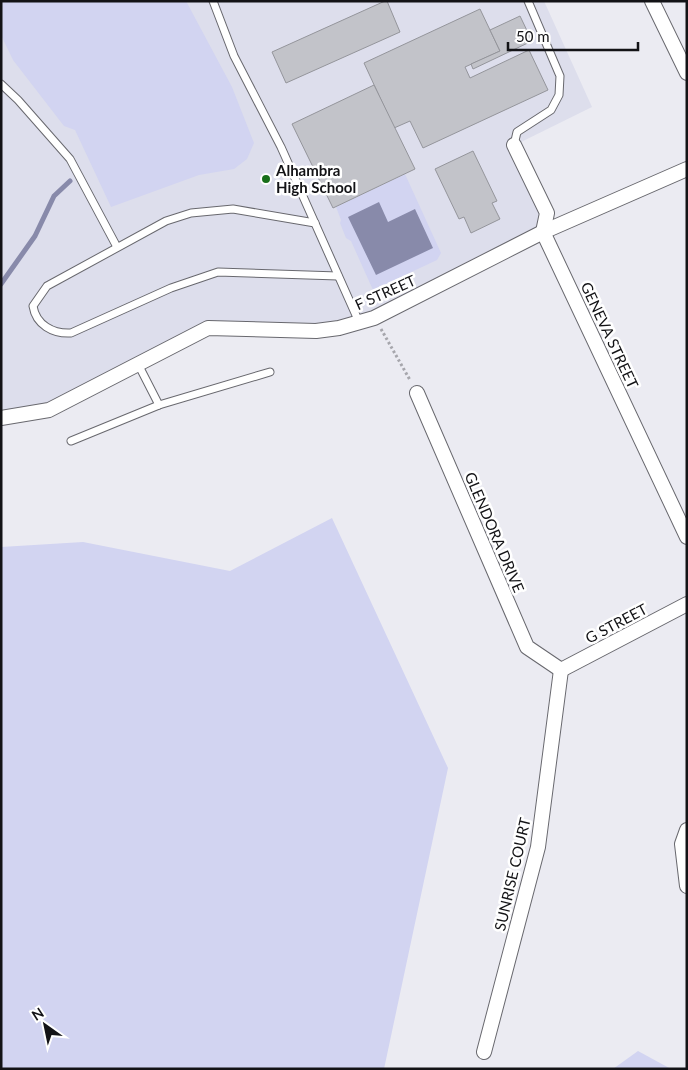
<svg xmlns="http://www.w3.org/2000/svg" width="688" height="1070" viewBox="0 0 688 1070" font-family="Lato,sans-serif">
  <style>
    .built { fill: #dddeec }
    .green { fill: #d2d4f1 }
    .water { fill: #888aaa }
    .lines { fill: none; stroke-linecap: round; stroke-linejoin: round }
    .stream { stroke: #888aaa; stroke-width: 5 }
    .building { fill: #c2c3c9; stroke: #94959b }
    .service-casing { stroke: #68686e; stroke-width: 9 }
    .minor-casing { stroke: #68686e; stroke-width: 16 }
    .path { stroke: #a6a6ac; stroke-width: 3; stroke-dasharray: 2.5 2.5; stroke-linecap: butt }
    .service { stroke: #fff; stroke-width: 7 }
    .minor { stroke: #fff; stroke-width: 14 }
    .poi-dot { fill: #186f1a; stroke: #fff; stroke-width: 2 }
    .labels { text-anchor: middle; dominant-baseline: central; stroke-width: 5; stroke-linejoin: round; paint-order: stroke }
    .poi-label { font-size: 15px; font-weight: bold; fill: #131316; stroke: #fff; text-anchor: start }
    .street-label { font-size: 15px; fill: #131316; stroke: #fff }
  </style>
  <rect width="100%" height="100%" fill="#ebebf2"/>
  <polygon class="built" points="1,1 544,1 592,107 515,145 547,213 543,232 339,328 208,328 49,410 1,418"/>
  <g class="green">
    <polygon points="1,1 186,1 232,87 254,143 247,159 234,169 199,175 111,207 75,130 64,126 13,60 1,35"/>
    <polygon points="405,174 441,253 437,260 373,290 351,241 346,238 340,223 341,220 336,207"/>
    <polygon points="332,518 448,768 384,1069 1,1069 1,547 83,542 230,571"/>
    <polygon points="638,1051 671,1069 613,1069"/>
  </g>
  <polygon class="water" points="379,202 388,222 415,209 433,248 376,275 348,217"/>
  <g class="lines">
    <polyline class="stream" points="1,284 35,236 54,196 70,181"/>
  </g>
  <g class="building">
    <polygon points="385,1 387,1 400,32 286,83 272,52"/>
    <polygon points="480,9 500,51 465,67 470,78 529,50 548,90 423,148 410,121 394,128 364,63"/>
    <polygon points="520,16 532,41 473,69 471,64 500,51 490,30"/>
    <polygon points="374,85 415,169 333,208 292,124"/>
    <polygon points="473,151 497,201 492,203 500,219 471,233 464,217 459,219 435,169"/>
  </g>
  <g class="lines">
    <g class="service-casing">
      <g id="service">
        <polyline points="213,1 234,56 281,147 359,322"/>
        <polyline points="1,84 18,100 70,159 117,247"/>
        <polyline points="514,145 517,132 551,110 559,95 560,76 528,1"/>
        <path d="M 315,223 L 233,209 L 191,213 L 166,221 L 47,286 L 33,306 C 36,325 53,334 71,333 L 171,288 L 218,272 L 338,276"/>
        <polyline points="138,364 159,405"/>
        <polyline points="71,441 159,405 270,372"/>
      </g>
    </g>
    <g class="minor-casing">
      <g id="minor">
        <polyline points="652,1 687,73"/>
        <polyline points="514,145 547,213 543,232 687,537"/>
        <polyline points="417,393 527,647 561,670"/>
        <polyline points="1,418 49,410 208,328 316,331 339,328 374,318 543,232 687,169"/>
        <polyline points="561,670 687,604"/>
        <polyline points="687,830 682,844 687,886"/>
        <polyline points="484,1052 538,847 561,670"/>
      </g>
    </g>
    <polyline class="path" points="381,329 410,380"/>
    <use href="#service" class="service"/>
    <use href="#minor" class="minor"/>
  </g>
  <circle class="poi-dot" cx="266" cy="179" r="5"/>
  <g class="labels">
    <g class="poi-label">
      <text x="276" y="170">Alhambra<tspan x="276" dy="17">High School</tspan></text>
    </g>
    <g class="street-label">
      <text transform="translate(385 292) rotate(-24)">F STREET</text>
      <text transform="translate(610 335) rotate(65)">GENEVA STREET</text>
      <text transform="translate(495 532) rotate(67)">GLENDORA DRIVE</text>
      <text transform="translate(616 623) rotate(-28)">G STREET</text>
      <text transform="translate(512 874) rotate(-77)">SUNRISE COURT</text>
    </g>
  </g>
  <rect width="688" height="1070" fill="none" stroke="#131316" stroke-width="5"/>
  <g transform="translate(45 1025) rotate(327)" stroke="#ffffff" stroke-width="4" paint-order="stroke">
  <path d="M0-4L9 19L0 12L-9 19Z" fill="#131316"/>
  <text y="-8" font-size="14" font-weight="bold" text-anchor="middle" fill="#131316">N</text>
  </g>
  <path d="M508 42v8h130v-8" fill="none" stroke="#131316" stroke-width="2.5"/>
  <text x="516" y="42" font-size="15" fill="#131316" stroke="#ffffff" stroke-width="4" paint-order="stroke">50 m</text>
</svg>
